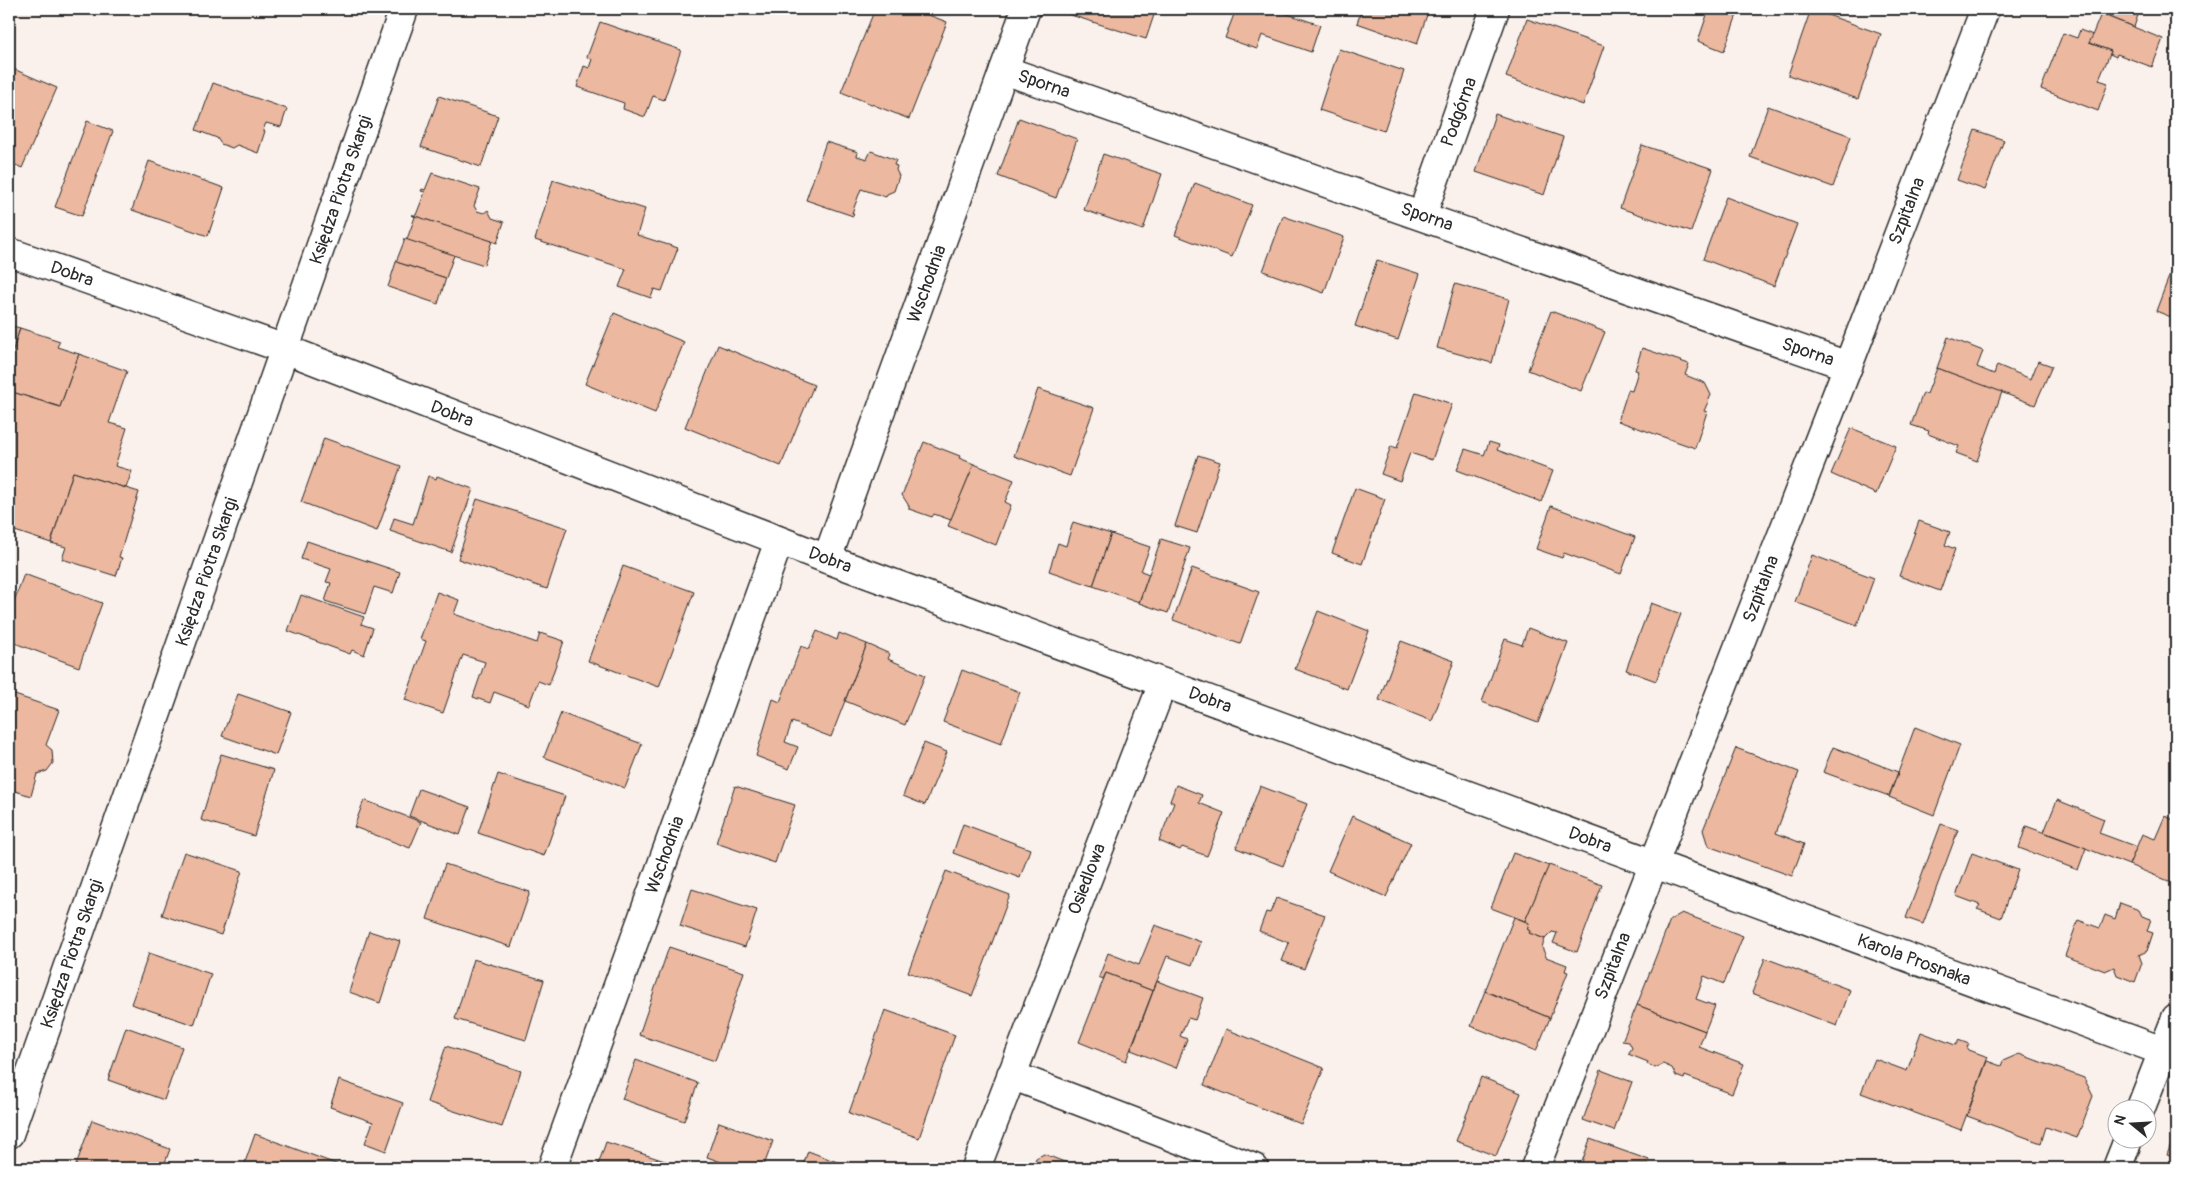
<svg xmlns="http://www.w3.org/2000/svg" width="2185" height="1177" viewBox="0 0 2185 1177" font-family="Pangolin,sans-serif">
  <style>
    .building { fill: #ecb89f; stroke: #2b2b2b }
    .lines { fill: none; stroke-linecap: round; stroke-linejoin: round }
    .minor-casing { stroke: #2b2b2b; stroke-width: 31 }
    .minor { stroke: #fff; stroke-width: 28 }
    .labels { text-anchor: middle; dominant-baseline: central; stroke-width: 4; stroke-linejoin: round; paint-order: stroke }
    .street-label { font-size: 18px; fill: #2b2b2b; stroke: #fff }
  </style>
  <rect width="100%" height="100%" fill="#fbf1ec"/>
  <filter id="ink" filterUnits="userSpaceOnUse"><feTurbulence type="fractalNoise" baseFrequency=".02" numOctaves="2"/><feDisplacementMap in="SourceGraphic" scale="10" xChannelSelector="R" yChannelSelector="G"/><feConvolveMatrix kernelMatrix="1 2 1 2 8 2 1 2 1" color-interpolation-filters="sRGB"/></filter>
  <g filter="url(#ink)">
    <g class="building">
      <polygon points="875,9 913,9 947,22 909,119 841,92"/>
      <polygon points="1052,9 1156,9 1146,39"/>
      <polygon points="1236,9 1273,9 1320,25 1311,52 1262,35 1257,49 1225,38"/>
      <polygon points="1362,9 1429,9 1417,44 1357,23"/>
      <polygon points="1709,9 1739,9 1724,51 1698,41"/>
      <polygon points="1811,9 1881,34 1858,99 1788,75"/>
      <polygon points="2103,9 2140,9 2134,27 2101,14"/>
      <polygon points="2101,14 2163,39 2152,67 2117,54 2116,57 2110,54 2111,51 2089,43"/>
      <polygon points="1527,19 1604,46 1583,105 1506,77"/>
      <polygon points="600,22 681,50 664,100 653,96 645,117 623,109 624,103 577,87 584,66 589,68 592,59 587,57"/>
      <polygon points="2080,30 2093,35 2089,43 2111,51 2099,80 2108,83 2098,111 2041,89 2063,33 2077,38"/>
      <polygon points="1339,49 1404,71 1384,131 1319,110"/>
      <polygon points="9,67 57,88 22,168 9,162"/>
      <polygon points="213,83 287,109 281,127 266,123 263,130 265,131 258,153 237,145 232,148 221,144 217,138 196,130"/>
      <polygon points="439,96 498,116 481,167 421,147"/>
      <polygon points="1768,106 1851,136 1833,187 1750,157"/>
      <polygon points="1495,114 1563,137 1544,195 1476,172"/>
      <polygon points="1019,118 1077,139 1056,198 998,176"/>
      <polygon points="87,121 113,131 82,216 55,207"/>
      <polygon points="1975,130 2004,140 1985,190 1957,180"/>
      <polygon points="826,142 858,152 857,156 867,159 871,151 896,160 894,165 897,166 896,170 899,176 894,191 887,194 886,197 861,189 852,213 854,213 853,216 806,200"/>
      <polygon points="1642,145 1713,169 1691,232 1620,208"/>
      <polygon points="1103,154 1162,174 1143,230 1084,210"/>
      <polygon points="149,161 224,188 208,236 132,210"/>
      <polygon points="432,173 480,189 474,206 477,211 484,213 488,210 492,218 504,222 497,243 412,215 416,215 425,192 421,191 422,189 425,190"/>
      <polygon points="553,180 645,209 637,235 678,248 662,291 654,289 651,298 619,287 626,269 535,240"/>
      <polygon points="1195,183 1252,205 1232,257 1175,235"/>
      <polygon points="1726,197 1797,224 1774,286 1703,259"/>
      <polygon points="412,215 492,241 484,265 403,239 407,239 415,217"/>
      <polygon points="1283,216 1344,237 1324,293 1263,271"/>
      <polygon points="405,239 454,255 446,278 396,262"/>
      <polygon points="2176,258 2176,319 2156,311"/>
      <polygon points="1377,260 1420,274 1398,340 1355,326"/>
      <polygon points="396,262 446,278 438,304 388,287"/>
      <polygon points="1455,284 1509,299 1492,363 1437,348"/>
      <polygon points="1551,311 1605,332 1581,391 1528,370"/>
      <polygon points="614,313 684,342 655,413 585,384"/>
      <polygon points="9,325 20,328 9,364"/>
      <polygon points="20,328 60,341 57,347 79,354 60,407 9,391 9,364"/>
      <polygon points="1948,337 1983,351 1977,367 1994,374 1997,365 2031,379 2038,361 2052,366 2035,405 1937,368"/>
      <polygon points="718,345 814,385 781,466 685,427"/>
      <polygon points="1642,348 1689,364 1685,375 1705,383 1711,395 1704,411 1707,412 1695,448 1618,421 1628,390 1632,391 1638,371 1635,370"/>
      <polygon points="79,354 127,371 109,423 127,428 115,466 132,471 126,488 73,472 51,543 9,529 9,391 60,407"/>
      <polygon points="1937,368 2002,392 1977,461 1956,453 1959,446 1928,434 1929,431 1911,425 1923,393 1927,394"/>
      <polygon points="1038,389 1094,408 1070,476 1014,456"/>
      <polygon points="1416,392 1452,404 1432,460 1410,453 1400,481 1381,474 1391,446 1397,448"/>
      <polygon points="1851,428 1896,446 1876,494 1831,474"/>
      <polygon points="324,438 401,466 377,531 301,502"/>
      <polygon points="924,442 960,456 959,458 974,464 951,520 934,514 932,517 909,509 909,506 902,495"/>
      <polygon points="1489,442 1499,445 1497,450 1553,471 1541,502 1457,470 1465,449 1484,455"/>
      <polygon points="1198,455 1220,462 1197,533 1175,526"/>
      <polygon points="974,464 1014,480 1005,502 1011,505 996,545 948,526"/>
      <polygon points="73,472 139,492 119,557 122,558 116,576 62,559 66,547 51,543"/>
      <polygon points="428,476 436,479 437,476 473,489 451,552 390,531 394,518 413,524"/>
      <polygon points="1355,488 1385,499 1362,564 1332,553"/>
      <polygon points="477,499 567,528 547,589 458,559"/>
      <polygon points="1551,506 1635,537 1621,574 1564,553 1562,558 1536,549"/>
      <polygon points="1919,521 1950,532 1945,545 1955,549 1940,591 1899,576"/>
      <polygon points="1073,522 1111,534 1093,586 1049,571 1058,543 1066,546"/>
      <polygon points="1111,534 1150,547 1141,571 1149,574 1139,602 1093,586"/>
      <polygon points="1161,539 1190,548 1168,613 1139,603"/>
      <polygon points="307,541 400,572 393,593 374,587 365,614 325,601 331,583 326,582 331,569 301,559"/>
      <polygon points="1812,555 1874,578 1857,625 1795,602"/>
      <polygon points="623,566 694,592 659,687 588,661"/>
      <polygon points="1192,568 1259,592 1240,644 1173,620"/>
      <polygon points="24,574 102,603 79,667 9,641 9,615"/>
      <polygon points="437,592 459,600 454,614 537,643 540,633 564,641 549,685 538,681 529,705 494,692 490,703 473,697 485,662 463,655 443,713 405,700 426,641 420,639"/>
      <polygon points="301,595 364,617 361,624 373,628 364,655 352,650 350,654 288,631"/>
      <polygon points="1651,603 1681,614 1656,681 1626,670"/>
      <polygon points="1318,611 1369,631 1347,689 1295,669"/>
      <polygon points="1528,628 1568,643 1538,723 1482,702 1505,639 1522,645"/>
      <polygon points="817,631 837,640 839,633 867,644 831,737 792,722 785,742 798,747 789,769 756,756 773,699 780,702 801,646 809,649"/>
      <polygon points="1401,641 1454,661 1432,721 1379,700"/>
      <polygon points="867,644 890,654 888,659 925,675 905,725 845,701"/>
      <polygon points="962,670 1020,692 1001,744 943,722"/>
      <polygon points="9,693 59,710 46,745 52,750 53,763 47,771 37,774 31,796 9,789"/>
      <polygon points="238,694 291,712 276,755 222,736"/>
      <polygon points="561,713 642,744 625,788 544,757"/>
      <polygon points="1915,727 1960,745 1934,815 1889,797"/>
      <polygon points="924,743 947,752 925,805 903,796"/>
      <polygon points="1833,747 1898,772 1889,796 1823,772"/>
      <polygon points="1736,748 1799,772 1776,833 1804,844 1792,876 1708,846 1703,830"/>
      <polygon points="221,754 274,770 254,836 201,820"/>
      <polygon points="498,774 565,796 544,856 478,833"/>
      <polygon points="1176,785 1202,795 1199,803 1224,813 1207,856 1182,847 1180,850 1159,841 1174,803 1170,801"/>
      <polygon points="735,786 795,805 775,863 716,843"/>
      <polygon points="1260,786 1307,804 1283,866 1236,848"/>
      <polygon points="419,789 470,807 460,835 409,816"/>
      <polygon points="364,800 421,822 410,848 354,827"/>
      <polygon points="2057,800 2104,819 2099,833 2137,847 2129,865 2044,832"/>
      <polygon points="1352,816 1411,843 1386,897 1328,871"/>
      <polygon points="2165,816 2176,821 2176,884 2129,865 2142,834 2155,839"/>
      <polygon points="963,824 1030,849 1020,878 953,853"/>
      <polygon points="1941,824 1958,830 1923,924 1906,918"/>
      <polygon points="2026,826 2086,848 2078,870 2019,848"/>
      <polygon points="184,852 242,871 221,935 162,915"/>
      <polygon points="1513,853 1549,866 1525,921 1491,908"/>
      <polygon points="1972,853 2018,870 2001,918 1977,909 1980,905 1956,896"/>
      <polygon points="445,864 530,892 511,947 427,919"/>
      <polygon points="1549,865 1602,885 1577,952 1553,943 1557,933 1552,932 1545,939 1529,933 1530,931 1527,929 1529,923 1525,921"/>
      <polygon points="946,871 1010,895 972,996 908,972"/>
      <polygon points="692,889 757,910 745,947 680,926"/>
      <polygon points="1276,898 1325,915 1304,969 1282,961 1289,943 1259,931 1266,912 1270,913"/>
      <polygon points="2120,903 2139,910 2142,916 2151,919 2147,931 2153,933 2147,951 2139,955 2142,963 2135,982 2117,975 2114,967 2105,971 2065,956 2078,920 2100,928 2105,915 2115,919"/>
      <polygon points="1682,913 1743,936 1724,984 1704,976 1696,999 1715,1006 1705,1031 1637,1005 1670,920"/>
      <polygon points="1514,917 1529,923 1527,929 1530,931 1529,933 1545,939 1542,947 1546,957 1567,965 1565,971 1568,972 1550,1018 1485,991"/>
      <polygon points="1155,925 1201,942 1192,965 1167,956 1153,991 1106,973 1103,979 1099,977 1108,953 1139,965"/>
      <polygon points="369,931 400,941 380,1003 349,992"/>
      <polygon points="669,947 744,972 715,1061 639,1035"/>
      <polygon points="149,953 211,974 194,1025 131,1004"/>
      <polygon points="1765,958 1850,990 1837,1026 1752,993"/>
      <polygon points="473,959 544,980 526,1040 455,1019"/>
      <polygon points="1106,973 1153,991 1126,1061 1079,1042"/>
      <polygon points="1157,981 1203,998 1195,1020 1188,1018 1180,1036 1187,1039 1176,1068 1131,1050"/>
      <polygon points="1485,991 1550,1018 1536,1051 1471,1026"/>
      <polygon points="1637,1005 1705,1031 1699,1047 1744,1064 1732,1094 1685,1076 1684,1079 1676,1076 1672,1068 1663,1064 1655,1068 1647,1064 1648,1062 1628,1054 1632,1048 1629,1042 1622,1041"/>
      <polygon points="885,1010 955,1035 919,1138 849,1113"/>
      <polygon points="126,1027 182,1047 164,1100 108,1080"/>
      <polygon points="1226,1029 1324,1068 1301,1124 1204,1085"/>
      <polygon points="1921,1032 1955,1045 1958,1043 1958,1040 1969,1044 1967,1047 1969,1050 1988,1057 1961,1130 1861,1093 1875,1059 1907,1071"/>
      <polygon points="446,1046 521,1071 502,1127 427,1102"/>
      <polygon points="2019,1054 2084,1078 2093,1096 2077,1138 2046,1127 2041,1143 1967,1116 1987,1061 2001,1066 2003,1061"/>
      <polygon points="636,1060 698,1083 684,1121 622,1099"/>
      <polygon points="1601,1070 1632,1082 1614,1131 1583,1120"/>
      <polygon points="1481,1077 1521,1093 1496,1156 1456,1141"/>
      <polygon points="339,1080 403,1103 386,1151 365,1143 373,1122 330,1107"/>
      <polygon points="92,1120 170,1149 163,1168 75,1168"/>
      <polygon points="719,1122 773,1141 763,1168 719,1168 721,1162 707,1157"/>
      <polygon points="2176,1129 2176,1158 2167,1155"/>
      <polygon points="255,1134 347,1168 243,1168"/>
      <polygon points="1590,1139 1649,1160 1646,1168 1580,1168"/>
      <polygon points="606,1142 668,1162 666,1168 597,1168"/>
      <polygon points="808,1151 853,1168 802,1168"/>
      <polygon points="1044,1154 1077,1167 1076,1168 1032,1168 1036,1158"/>
    </g>
    <g class="lines">
      <g class="minor-casing">
        <g id="minor">
          <polyline points="1004,70 1848,366"/>
          <polyline points="1422,215 1495,9"/>
          <polyline points="9,252 285,349 827,559 2176,1056"/>
          <polyline points="827,559 1026,9"/>
          <polyline points="1011,1075 1254,1168"/>
          <polyline points="2140,1110 2176,1018"/>
          <polyline points="9,1134 404,9"/>
          <polyline points="552,1168 779,541"/>
          <polyline points="976,1168 1163,683"/>
          <polyline points="1535,1168 1848,366 1985,9"/>
          <polyline points="2117,1168 2128,1140"/>
        </g>
      </g>
      <use href="#minor" class="minor"/>
    </g>
  </g>
  <g class="labels">
    <g class="street-label">
      <text transform="translate(1044 84) rotate(19)">Sporna</text>
      <text transform="translate(1459 112) rotate(-70)">Podgórna</text>
      <text transform="translate(341 190) rotate(-71)">Księdza Piotra Skargi</text>
      <text transform="translate(1907 211) rotate(-69)">Szpitalna</text>
      <text transform="translate(1427 217) rotate(19)">Sporna</text>
      <text transform="translate(72 274) rotate(19)">Dobra</text>
      <text transform="translate(927 284) rotate(-70)">Wschodnia</text>
      <text transform="translate(1808 352) rotate(19)">Sporna</text>
      <text transform="translate(452 414) rotate(21)">Dobra</text>
      <text transform="translate(830 560) rotate(20)">Dobra</text>
      <text transform="translate(207 572) rotate(-71)">Księdza Piotra Skargi</text>
      <text transform="translate(1761 589) rotate(-69)">Szpitalna</text>
      <text transform="translate(1210 700) rotate(20)">Dobra</text>
      <text transform="translate(1590 840) rotate(20)">Dobra</text>
      <text transform="translate(665 855) rotate(-70)">Wschodnia</text>
      <text transform="translate(1087 879) rotate(-69)">Osiedlowa</text>
      <text transform="translate(72 954) rotate(-71)">Księdza Piotra Skargi</text>
      <text transform="translate(1914 960) rotate(20)">Karola Prosnaka</text>
      <text transform="translate(1613 966) rotate(-69)">Szpitalna</text>
    </g>
  </g>
  <rect width="2185" height="1177" fill="none" stroke="#fff" stroke-width="30"/>
  <rect x="15" y="15" width="2155" height="1147" fill="none" stroke="#2b2b2b" stroke-width="2" filter="url(#ink)"/>
  <g transform="translate(2132 1124) rotate(288)"><circle r="24" fill="#ffffff" stroke="#aaaaaa"/>
  <path d="M0-4L9 19L0 12L-9 19Z" fill="#2b2b2b"/>
  <text y="-8" font-size="14" font-weight="bold" text-anchor="middle" fill="#2b2b2b">N</text>
  </g>
</svg>
